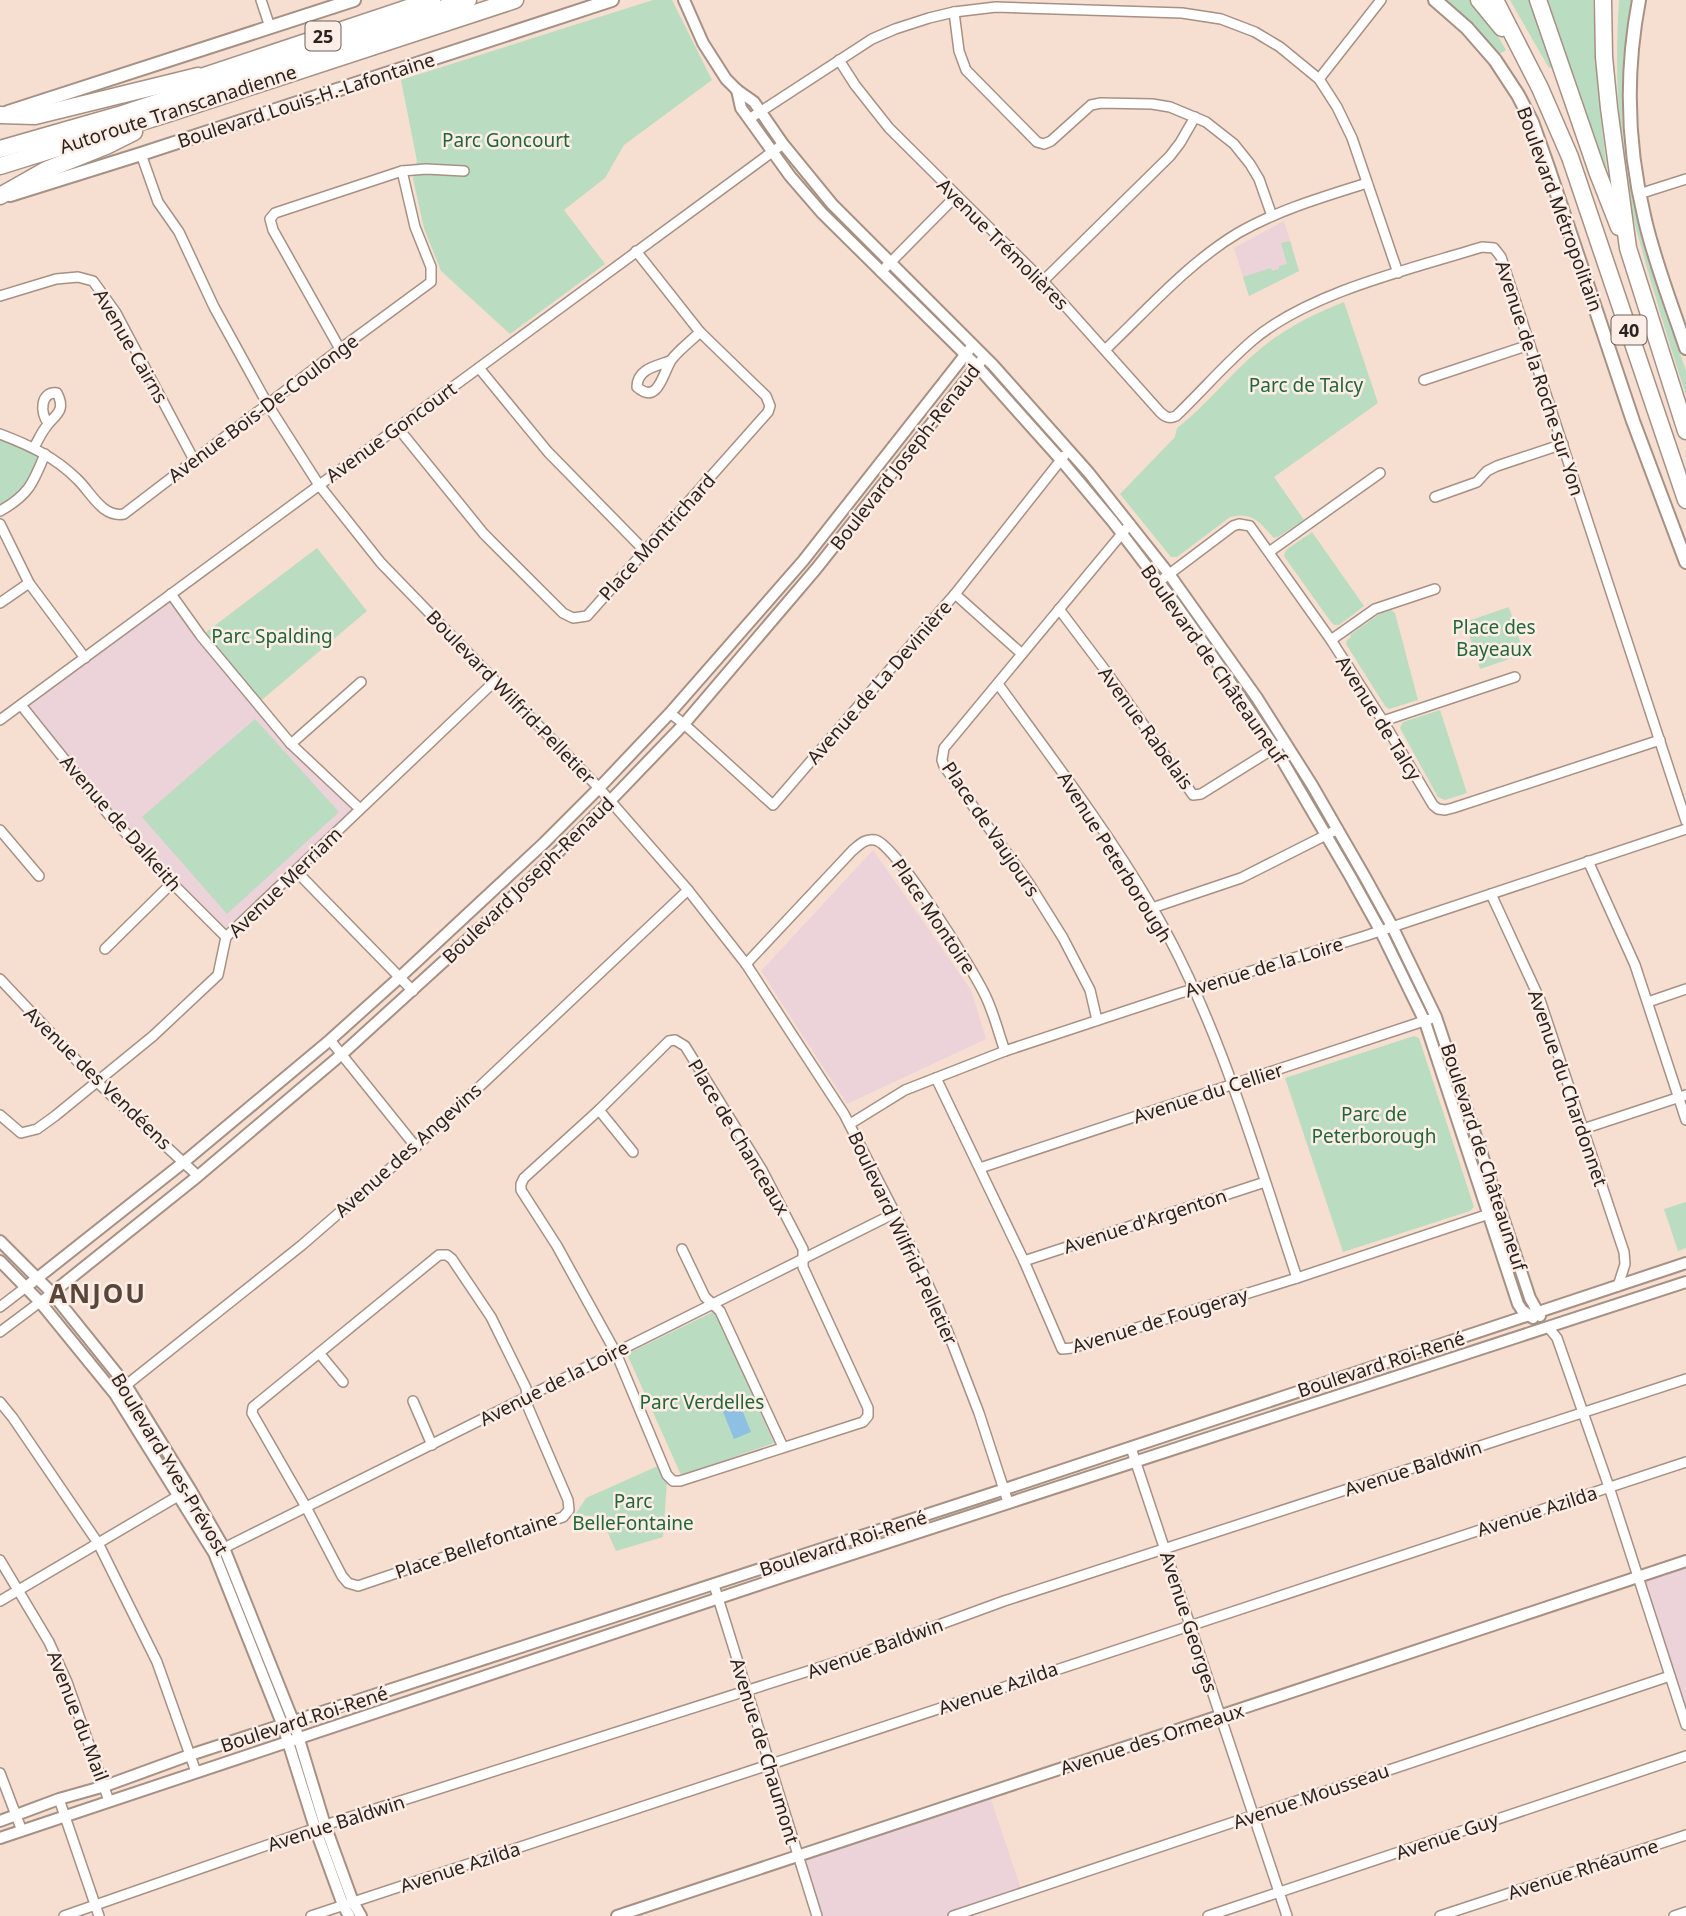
<svg xmlns="http://www.w3.org/2000/svg" width="1686" height="1916" viewBox="0 0 1686 1916" font-family="'Noto Sans',sans-serif">
  <style>
    .education { fill: #ecd2d9 }
    .green { fill: #badcc0 }
    .water { fill: #8ec0e3 }
    .lines { fill: none; stroke-linecap: round; stroke-linejoin: round }
    .minor-casing { stroke: #a69184; stroke-width: 12 }
    .tertiary-casing { stroke: #a69184; stroke-width: 14 }
    .secondary-casing { stroke: #a69184; stroke-width: 16 }
    .motorway-casing { stroke: #a69184; stroke-width: 19 }
    .minor { stroke: #fff; stroke-width: 9 }
    .tertiary { stroke: #fff; stroke-width: 10 }
    .secondary { stroke: #fff; stroke-width: 12 }
    .motorway { stroke: #fff; stroke-width: 16 }
    .labels { text-anchor: middle; dominant-baseline: central; stroke-width: 5; stroke-linejoin: round; paint-order: stroke }
    .shield { fill: #fceee6; stroke: #6a605a; stroke-width: 2 }
    .shield-label { font-size: 18px; font-weight: bold; fill: #2b231e }
    .street-label { font-size: 19px; fill: #2b231e; stroke: #fceee6 }
    .park-label { font-size: 19px; fill: #226636; stroke: #fceee6 }
    .district-label { font-size: 26px; font-weight: bold; letter-spacing: 2px; fill: #58463b; stroke: #fceee6 }
  </style>
  <rect width="100%" height="100%" fill="#f6dfd1"/>
  <g class="education">
    <polygon points="1284,221 1299,271 1249,296 1234,248"/>
    <polygon points="171,594 257,704 360,809 226,937 172,883 21,705"/>
    <polygon points="873,850 971,990 986,1039 847,1104 761,971"/>
    <polygon points="1686,1565 1686,1725 1638,1576"/>
    <polygon points="989,1794 1022,1892 949,1916 818,1916 800,1860"/>
  </g>
  <g class="green">
    <polygon points="653,0 672,0 712,80 624,145 605,178 564,210 605,264 510,334 441,271 424,228 413,179 417,161 401,80"/>
    <polygon points="1444,0 1470,0 1496,33 1506,50 1498,55 1477,30"/>
    <polygon points="1510,0 1530,0 1554,66 1549,68"/>
    <polygon points="1545,0 1593,0 1598,92 1607,171 1597,146"/>
    <path d="M 1619,0 L 1631,0 C 1621,58 1618,117 1628,176 C 1639,243 1665,307 1686,371 L 1686,395 C 1671,350 1658,306 1645,261 C 1639,239 1632,216 1628,193 C 1617,129 1615,65 1619,0 Z"/>
    <polygon points="1290,241 1299,271 1249,296 1243,277 1271,268 1272,271 1279,269 1279,266 1287,264 1281,243"/>
    <path d="M 1344,302 L 1378,403 L 1274,477 L 1304,520 L 1278,537 L 1274,538 C 1260,523 1253,511 1230,517 L 1177,557 L 1171,557 L 1120,494 L 1175,437 L 1177,428 C 1207,405 1230,374 1259,350 C 1284,329 1313,314 1344,302 Z"/>
    <polygon points="0,434 45,454 32,484 0,511"/>
    <polygon points="1312,532 1364,606 1339,625 1334,625 1331,622 1284,556 1286,550"/>
    <polygon points="317,548 367,611 257,704 201,636"/>
    <polygon points="1509,607 1524,654 1480,669 1465,622"/>
    <polygon points="1391,610 1395,613 1418,700 1389,709 1385,706 1346,644 1347,640 1351,637 1350,635 1381,613"/>
    <polygon points="1440,710 1467,793 1445,800 1438,797 1400,728 1403,722"/>
    <polygon points="255,719 339,812 227,914 142,817"/>
    <polygon points="1414,1036 1419,1038 1474,1207 1470,1211 1343,1252 1285,1078"/>
    <polygon points="1686,1202 1686,1248 1678,1251 1664,1209"/>
    <polygon points="715,1311 774,1443 681,1475 627,1354"/>
    <polygon points="660,1465 667,1482 663,1537 616,1551 601,1517 575,1515 586,1498"/>
  </g>
  <polygon class="water" points="738,1400 751,1432 734,1439 721,1407"/>
  <g class="lines">
    <g class="minor-casing">
      <g id="minor">
        <polyline points="261,0 270,27"/>
        <polyline points="954,12 959,51 966,70 1037,142 1044,144 1051,141 1091,105 1101,103 1152,104 1170,107 1206,122 1234,144 1250,164 1259,179 1272,216"/>
        <path d="M 839,60 L 855,85 L 889,128 L 1043,281 L 1160,412 C 1165,417 1169,419 1176,416 C 1202,391 1226,363 1253,340 C 1310,292 1411,269 1482,247 L 1494,248 L 1501,257 L 1686,821"/>
        <polyline points="1319,79 1381,0"/>
        <polyline points="749,119 872,39 895,29 929,18 954,12 996,7 1182,13 1221,19 1255,32 1280,47 1319,79 1337,107 1352,138 1398,273"/>
        <polyline points="141,154 158,202 179,232 214,307 268,405 319,485 381,563 599,788 688,890 746,964 844,1114 895,1213 937,1304 979,1413 1008,1502"/>
        <polyline points="1639,194 1686,179"/>
        <polyline points="881,272 956,196"/>
        <polyline points="1043,281 1170,156 1180,143 1195,117"/>
        <polyline points="0,296 56,279 78,277 93,281 116,313 194,460"/>
        <polyline points="340,349 273,230 270,219 275,213 402,171 426,169 464,171"/>
        <path d="M 1105,350 C 1147,310 1188,263 1238,233 C 1278,210 1323,197 1367,183"/>
        <path d="M 670,361 C 656,366 637,369 637,387 C 659,406 663,371 672,359 C 680,349 691,341 700,332"/>
        <polyline points="479,368 548,452 645,551"/>
        <polyline points="1424,380 1529,345"/>
        <polyline points="398,428 484,534 563,613 573,618 587,616 768,412 770,406 766,396 700,332 636,251"/>
        <path d="M 0,434 C 29,445 55,457 77,479 C 91,492 102,518 124,514 L 340,349 L 431,282 L 431,267 L 415,227 L 402,171"/>
        <path d="M 34,447 C 38,441 41,433 46,427 C 54,415 67,412 57,393 C 40,391 40,413 48,423"/>
        <polyline points="1435,497 1477,482 1487,471 1497,466 1563,444"/>
        <path d="M 0,511 C 29,495 33,483 45,454"/>
        <polyline points="0,524 29,583 85,658"/>
        <polyline points="1269,552 1380,473"/>
        <polyline points="1164,578 1233,526 1239,524 1250,526 1331,640 1383,721 1433,805 1438,809 1445,810 1453,808 1660,740"/>
        <polyline points="171,594 201,636 291,744 360,809"/>
        <polyline points="955,594 1022,654"/>
        <polyline points="0,603 29,583"/>
        <polyline points="1059,609 1105,670 1193,795 1201,794 1281,744"/>
        <polyline points="1331,640 1375,609 1435,589"/>
        <path d="M 998,684 C 1051,757 1106,829 1152,907 C 1218,1019 1256,1155 1297,1278"/>
        <polyline points="21,705 109,815 172,883 226,937"/>
        <polyline points="670,713 684,724 773,805 955,594 1064,456"/>
        <polyline points="0,720 783,144"/>
        <polyline points="1383,721 1515,677"/>
        <polyline points="291,744 361,682"/>
        <polyline points="0,830 39,876"/>
        <polyline points="1588,861 1635,965 1686,1120"/>
        <polyline points="296,871 413,991"/>
        <polyline points="1491,894 1540,1000 1624,1252 1625,1264 1618,1286"/>
        <polyline points="1152,908 1241,878 1338,829"/>
        <polyline points="105,949 172,883"/>
        <path d="M 746,964 L 852,851 C 859,845 865,838 875,840 C 896,844 971,967 983,991 C 993,1009 998,1032 1005,1051"/>
        <polyline points="0,979 96,1081 198,1176"/>
        <polyline points="1648,1002 1686,989"/>
        <polyline points="1097,1020 1090,990 1063,938 1028,882 944,766 942,760 944,748 1130,524"/>
        <polyline points="330,1040 416,1147"/>
        <polygon points="675,1040 685,1046 762,1170 803,1249 803,1267 868,1408 868,1416 863,1422 680,1481 673,1481 667,1475 616,1353 557,1246 521,1190 521,1184 524,1178 599,1110 669,1041"/>
        <polyline points="936,1078 1024,1261 1062,1349 1072,1348 1297,1278 1501,1210"/>
        <polyline points="599,1110 633,1152"/>
        <polyline points="0,1115 21,1133 37,1129 55,1116 153,1036 218,975 226,937 495,681"/>
        <polyline points="850,1124 905,1090 1005,1051 1177,994 1365,936 1686,829"/>
        <polyline points="1583,1129 1686,1095"/>
        <polyline points="980,1168 1430,1019"/>
        <polyline points="682,1249 705,1297 720,1311 783,1447"/>
        <polygon points="439,1255 447,1255 452,1259 491,1317 526,1388 528,1407 568,1500 569,1510 563,1517 358,1586 348,1583 342,1576 306,1507 252,1413 253,1407"/>
        <polyline points="1024,1261 1265,1182"/>
        <polyline points="0,1307 26,1287"/>
        <polyline points="1548,1327 1557,1338 1609,1487 1686,1725"/>
        <polyline points="0,1332 52,1293"/>
        <polyline points="320,1354 343,1382"/>
        <polyline points="115,1394 302,1245 423,1140 688,890"/>
        <polyline points="413,1401 432,1445"/>
        <polyline points="0,1402 13,1418 98,1543 157,1662 196,1772"/>
        <polyline points="1131,1448 1287,1916"/>
        <polyline points="218,1551 895,1213"/>
        <polyline points="0,1560 49,1642 67,1682 109,1801"/>
        <polyline points="714,1585 817,1916"/>
        <polyline points="0,1601 190,1489"/>
        <polyline points="0,1773 22,1831"/>
        <polyline points="59,1799 99,1916"/>
        <polyline points="64,1916 325,1825 843,1660 1004,1601 1686,1379"/>
        <polyline points="311,1916 1686,1462"/>
        <polyline points="953,1916 1670,1676"/>
        <polyline points="1208,1916 1686,1756"/>
        <polyline points="1440,1916 1686,1835"/>
        <polyline points="1674,1916 1686,1912"/>
      </g>
    </g>
    <g class="tertiary-casing">
      <g id="tertiary">
        <polyline points="684,0 703,43 726,79 737,90 754,102 783,144 832,204 993,365 1089,473 1169,574 1257,698 1312,785 1365,877 1392,926 1436,1017 1530,1298 1540,1316"/>
        <polyline points="737,90 741,108 749,119 790,176 822,213 977,366 1061,460 1113,522 1174,602 1218,664 1275,748 1350,876 1380,930 1425,1022 1518,1304 1522,1310 1533,1318"/>
        <polyline points="0,1241 52,1293 126,1385 190,1489 224,1548 294,1723 325,1825 353,1902 361,1916"/>
        <polyline points="0,1261 40,1302 115,1394 214,1553 283,1726 315,1828 343,1905 349,1916"/>
        <polyline points="26,1287 184,1162 330,1040 400,977 544,843 599,788 670,713 803,561 969,350"/>
        <polyline points="52,1293 198,1176 342,1054 488,921 610,801 684,724 816,569 981,361"/>
        <polyline points="0,1821 59,1799 105,1786 190,1755 993,1493 1686,1263"/>
        <polyline points="0,1838 788,1575 1686,1282"/>
        <polyline points="617,1916 1686,1561"/>
      </g>
    </g>
    <g class="secondary-casing">
      <g id="secondary">
        <polyline points="1435,0 1467,28 1495,60 1518,95 1532,122 1548,167 1633,421 1686,562"/>
        <path d="M 1639,0 C 1625,73 1627,147 1645,220 C 1655,263 1672,306 1686,348"/>
        <polyline points="8,112 354,0"/>
        <polyline points="10,195 141,154 612,0"/>
      </g>
    </g>
    <g class="motorway-casing">
      <g id="motorway">
        <polyline points="1479,0 1502,28"/>
        <polyline points="1495,0 1540,88 1570,157 1686,500"/>
        <polyline points="1538,0 1597,171 1619,227"/>
        <polyline points="1603,0 1604,57 1609,108 1628,248 1686,431"/>
        <polyline points="189,81 432,0"/>
        <polyline points="0,115 35,116 198,76"/>
        <polyline points="0,149 119,115 468,0"/>
        <polyline points="0,166 170,113 515,0"/>
        <polyline points="0,196 46,170 106,146 134,132"/>
      </g>
    </g>
    <use href="#minor" class="minor"/>
    <use href="#tertiary" class="tertiary"/>
    <use href="#secondary" class="secondary"/>
    <use href="#motorway" class="motorway"/>
  </g>
  <g class="labels">
    <g class="shield">
      <rect x="305.5" y="21.5" width="35" height="29" rx="5"/>
      <rect x="1611.5" y="315.5" width="35" height="29" rx="5"/>
    </g>
    <g class="shield-label">
      <text x="323" y="36">25</text>
      <text x="1629" y="330">40</text>
    </g>
    <g class="street-label">
      <text transform="translate(306 100) rotate(-18)">Boulevard Louis-H.-Lafontaine</text>
      <text transform="translate(178 109) rotate(-18)">Autoroute Transcanadienne</text>
      <text transform="translate(1560 209) rotate(70)">Boulevard Métropolitain</text>
      <text transform="translate(1003 244) rotate(45)">Avenue Trémolières</text>
      <text transform="translate(131 346) rotate(60)">Avenue Cairns</text>
      <text transform="translate(1540 378) rotate(72)">Avenue de la Roche sur Yon</text>
      <text transform="translate(263 408) rotate(-37)">Avenue Bois-De-Coulonge</text>
      <text transform="translate(391 432) rotate(-36)">Avenue Goncourt</text>
      <text transform="translate(905 457) rotate(-52)">Boulevard Joseph-Renaud</text>
      <text transform="translate(657 537) rotate(-48)">Place Montrichard</text>
      <text transform="translate(1214 664) rotate(55)">Boulevard de Châteauneuf</text>
      <text transform="translate(879 682) rotate(-49)">Avenue de La Devinière</text>
      <text transform="translate(511 697) rotate(46)">Boulevard Wilfrid-Pelletier</text>
      <text transform="translate(1379 718) rotate(58)">Avenue de Talcy</text>
      <text transform="translate(1146 728) rotate(54)">Avenue Rabelais</text>
      <text transform="translate(121 823) rotate(49)">Avenue de Dalkeith</text>
      <text transform="translate(991 829) rotate(56)">Place de Vaujours</text>
      <text transform="translate(1115 857) rotate(58)">Avenue Peterborough</text>
      <text transform="translate(528 880) rotate(-44)">Boulevard Joseph-Renaud</text>
      <text transform="translate(285 882) rotate(-44)">Avenue Merriam</text>
      <text transform="translate(934 916) rotate(56)">Place Montoire</text>
      <text transform="translate(1264 967) rotate(-17)">Avenue de la Loire</text>
      <text transform="translate(98 1078) rotate(44)">Avenue des Vendéens</text>
      <text transform="translate(1568 1088) rotate(71)">Avenue du Chardonnet</text>
      <text transform="translate(1208 1093) rotate(-18)">Avenue du Cellier</text>
      <text transform="translate(739 1137) rotate(59)">Place de Chanceaux</text>
      <text transform="translate(408 1150) rotate(-42)">Avenue des Angevins</text>
      <text transform="translate(1484 1157) rotate(72)">Boulevard de Châteauneuf</text>
      <text transform="translate(1145 1221) rotate(-18)">Avenue d'Argenton</text>
      <text transform="translate(903 1238) rotate(65)">Boulevard Wilfrid-Pelletier</text>
      <text transform="translate(1160 1320) rotate(-17)">Avenue de Fougeray</text>
      <text transform="translate(1381 1364) rotate(-18)">Boulevard Roi-René</text>
      <text transform="translate(554 1383) rotate(-27)">Avenue de la Loire</text>
      <text transform="translate(170 1464) rotate(59)">Boulevard Yves-Prévost</text>
      <text transform="translate(1413 1468) rotate(-18)">Avenue Baldwin</text>
      <text transform="translate(1537 1511) rotate(-18)">Avenue Azilda</text>
      <text transform="translate(843 1543) rotate(-18)">Boulevard Roi-René</text>
      <text transform="translate(476 1545) rotate(-19)">Place Bellefontaine</text>
      <text transform="translate(1189 1622) rotate(72)">Avenue Georges</text>
      <text transform="translate(875 1648) rotate(-20)">Avenue Baldwin</text>
      <text transform="translate(998 1688) rotate(-19)">Avenue Azilda</text>
      <text transform="translate(78 1716) rotate(69)">Avenue du Mail</text>
      <text transform="translate(304 1719) rotate(-18)">Boulevard Roi-René</text>
      <text transform="translate(1152 1739) rotate(-18)">Avenue des Ormeaux</text>
      <text transform="translate(765 1751) rotate(73)">Avenue de Chaumont</text>
      <text transform="translate(1311 1796) rotate(-19)">Avenue Mousseau</text>
      <text transform="translate(336 1823) rotate(-18)">Avenue Baldwin</text>
      <text transform="translate(1447 1836) rotate(-19)">Avenue Guy</text>
      <text transform="translate(460 1867) rotate(-18)">Avenue Azilda</text>
      <text transform="translate(1583 1869) rotate(-18)">Avenue Rhéaume</text>
    </g>
    <g class="park-label">
      <text x="506" y="140">Parc Goncourt</text>
      <text x="1306" y="385">Parc de Talcy</text>
      <text x="1494" y="627">Place des<tspan x="1494" dy="22">Bayeaux</tspan></text>
      <text x="272" y="636">Parc Spalding</text>
      <text x="1374" y="1114">Parc de<tspan x="1374" dy="22">Peterborough</tspan></text>
      <text x="702" y="1402">Parc Verdelles</text>
      <text x="633" y="1501">Parc<tspan x="633" dy="22">BelleFontaine</tspan></text>
    </g>
    <g class="district-label">
      <text x="98" y="1293">ANJOU</text>
    </g>
  </g>
</svg>
